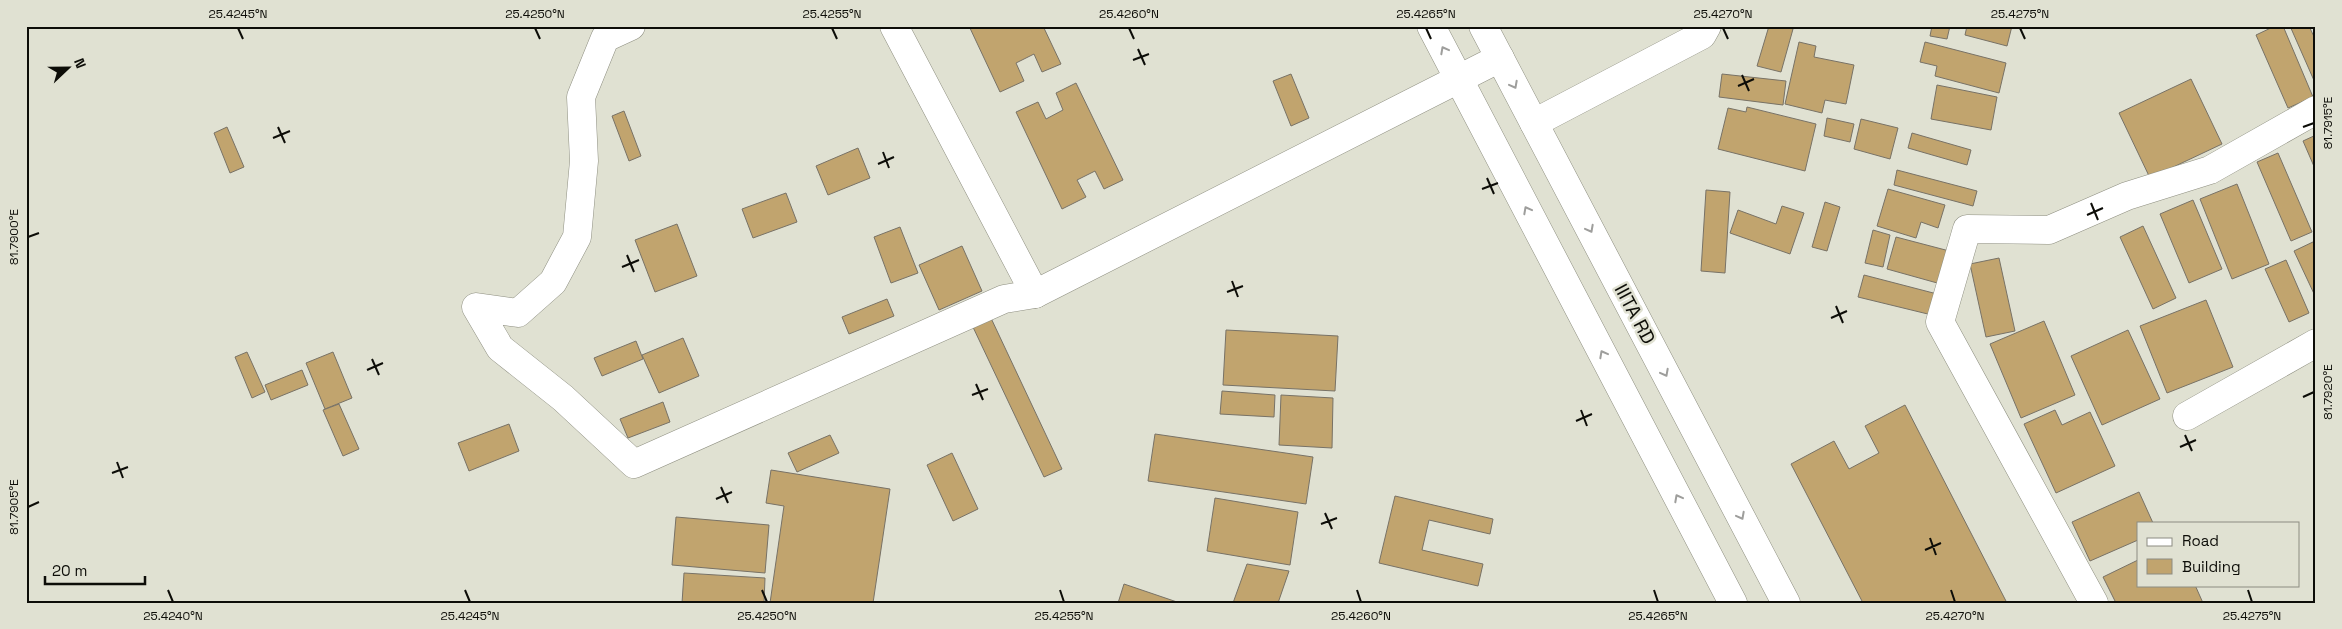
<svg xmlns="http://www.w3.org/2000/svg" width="2342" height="629" viewBox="0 0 2342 629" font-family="'Space Grotesk',sans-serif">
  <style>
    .building { fill: #c1a46e; stroke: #787266 }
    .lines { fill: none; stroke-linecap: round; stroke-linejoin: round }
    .minor-casing { stroke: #8e8f81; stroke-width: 29 }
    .tertiary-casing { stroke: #8e8f81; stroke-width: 29 }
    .minor { stroke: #fff; stroke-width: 28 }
    .tertiary { stroke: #fff; stroke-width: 28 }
    .oneway { stroke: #9e9e9c }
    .ticks { fill: none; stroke: #0d0d08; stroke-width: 2 }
    .labels { text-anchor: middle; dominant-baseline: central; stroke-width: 5; stroke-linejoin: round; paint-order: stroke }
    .street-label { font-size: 19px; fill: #0d0d08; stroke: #e0e1d2 }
    .neatline { fill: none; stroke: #0d0d08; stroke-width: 2 }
    .ticks-label { font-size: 12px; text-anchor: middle; fill: #0d0d08 }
  </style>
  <rect width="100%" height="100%" fill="#e0e1d2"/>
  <g class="building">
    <polygon points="969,26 1043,26 1061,64 1042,72 1034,54 1016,63 1024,81 1000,92"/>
    <polygon points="1769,26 1783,26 1793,29 1781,72 1757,66"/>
    <polygon points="1932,26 1950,26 1947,39 1930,36"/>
    <polygon points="1967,26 2012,26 2007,46 1965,35"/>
    <polygon points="2275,26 2283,26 2313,97 2288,108 2256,35"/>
    <polygon points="2290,26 2309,26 2316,41 2316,85"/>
    <polygon points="1799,42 1816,46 1814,57 1854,65 1846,104 1825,100 1822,113 1785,104"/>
    <polygon points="1925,42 2006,63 1999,93 1935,76 1937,66 1920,62"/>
    <polygon points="1291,74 1309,118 1291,126 1273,81"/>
    <polygon points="1722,74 1786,81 1783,105 1719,97"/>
    <polygon points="2191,79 2222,144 2150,178 2119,113"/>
    <polygon points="1076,83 1123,180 1104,189 1095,171 1077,180 1086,197 1062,209 1016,112 1038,102 1046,119 1063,110 1056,93"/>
    <polygon points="1937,85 1997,97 1991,130 1931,119"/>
    <polygon points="1747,107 1816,124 1805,171 1718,149 1728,108 1746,112"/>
    <polygon points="624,111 641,156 629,161 612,116"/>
    <polygon points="1827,118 1854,124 1850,142 1824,136"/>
    <polygon points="1861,119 1898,128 1890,159 1854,149"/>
    <polygon points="227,127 244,167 230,173 214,133"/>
    <polygon points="1912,133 1971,150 1967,165 1908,148"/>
    <polygon points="2316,135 2316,171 2303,141"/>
    <polygon points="858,148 870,178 828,195 816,166"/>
    <polygon points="2278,153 2312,232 2291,241 2257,162"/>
    <polygon points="1897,170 1977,191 1973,206 1894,185"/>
    <polygon points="2237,184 2269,264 2232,279 2200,199"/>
    <polygon points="1888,189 1945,205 1938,228 1921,222 1916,238 1877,226"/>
    <polygon points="1706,190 1730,192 1725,273 1701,271"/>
    <polygon points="786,193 797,222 753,238 742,209"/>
    <polygon points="2193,200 2222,269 2189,283 2160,214"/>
    <polygon points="1825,202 1840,207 1827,251 1812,247"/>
    <polygon points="1782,206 1804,213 1790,254 1730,233 1738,210 1776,224"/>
    <polygon points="677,224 697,276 655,292 635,240"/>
    <polygon points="2143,226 2176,298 2153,309 2120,237"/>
    <polygon points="900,227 918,273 891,283 874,237"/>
    <polygon points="1873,230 1890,235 1883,267 1865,263"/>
    <polygon points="1896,237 1957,253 1948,286 1887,269"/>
    <polygon points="2315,241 2316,244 2316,298 2294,251"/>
    <polygon points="962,246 982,291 939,310 919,265"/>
    <polygon points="1999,258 2015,331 1986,337 1970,264"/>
    <polygon points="2286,260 2309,313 2289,322 2265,269"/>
    <polygon points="1864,275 1941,295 1936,316 1858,297"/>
    <polygon points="887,299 894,316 849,334 842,317"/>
    <polygon points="2206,300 2233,367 2167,393 2140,326"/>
    <polygon points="990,316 1062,469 1044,477 972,325"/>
    <polygon points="2044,321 2075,395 2021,418 1990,344"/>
    <polygon points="1226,330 1338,336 1335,391 1223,385"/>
    <polygon points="2128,330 2160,399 2102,425 2071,356"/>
    <polygon points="683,338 699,376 659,393 642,355"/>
    <polygon points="636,341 643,359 602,376 594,358"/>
    <polygon points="247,352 265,392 252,398 235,357"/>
    <polygon points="333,352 352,398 325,409 306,363"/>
    <polygon points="302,370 308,385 271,400 265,385"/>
    <polygon points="1222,391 1275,395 1274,417 1220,414"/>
    <polygon points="1281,395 1333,398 1332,448 1279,445"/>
    <polygon points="663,402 670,422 628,438 620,419"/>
    <polygon points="339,404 359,449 343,456 323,410"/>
    <polygon points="1905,405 2007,603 1863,603 1791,464 1834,441 1849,469 1879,453 1865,426"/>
    <polygon points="2055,410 2062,425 2090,412 2115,466 2056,493 2024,424"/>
    <polygon points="509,424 519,451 469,471 458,443"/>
    <polygon points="1155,434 1313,457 1306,504 1148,481"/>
    <polygon points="830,435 839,453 797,472 788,453"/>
    <polygon points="952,453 978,509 953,521 927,465"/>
    <polygon points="771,470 890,489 873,603 770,603 784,506 766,503"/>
    <polygon points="2139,492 2153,523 2138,523 2138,540 2090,561 2072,522"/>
    <polygon points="1395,496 1493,519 1490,534 1429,520 1422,550 1483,564 1478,586 1379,563"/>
    <polygon points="1215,498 1298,512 1290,565 1207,551"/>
    <polygon points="676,517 769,525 765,573 672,565"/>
    <polygon points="2138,560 2138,585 2195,585 2203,603 2116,603 2103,577"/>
    <polygon points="1247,564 1289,571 1278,603 1233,603"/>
    <polygon points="684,573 765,578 764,603 682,603"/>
    <polygon points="1124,584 1180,603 1118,603"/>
  </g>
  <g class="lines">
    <g class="minor-casing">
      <g id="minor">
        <polyline points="631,26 605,38 581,97 584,161 577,237 553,282 518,313 476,307 500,348 563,398 634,464 1004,299 1035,294 1500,58"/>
        <polyline points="894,26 1035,294"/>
        <polyline points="1534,123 1702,35 1707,26"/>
        <polyline points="2187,416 2316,343"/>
        <polyline points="2094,603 1940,322 1967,229 2049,230 2127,196 2210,170 2316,110"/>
      </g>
    </g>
    <g class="tertiary-casing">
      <g id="tertiary">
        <polyline points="1431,26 1733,603"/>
        <polyline points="1483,26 1786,603"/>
      </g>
    </g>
    <use href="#minor" class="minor"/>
    <use href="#tertiary" class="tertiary"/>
  </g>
  <defs><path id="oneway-chevron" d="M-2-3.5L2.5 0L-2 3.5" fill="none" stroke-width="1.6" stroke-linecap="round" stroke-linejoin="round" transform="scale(1.25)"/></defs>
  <g class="oneway">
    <use href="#oneway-chevron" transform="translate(1444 50) rotate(-118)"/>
    <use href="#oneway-chevron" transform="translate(1514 85) rotate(62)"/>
    <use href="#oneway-chevron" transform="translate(1527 210) rotate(-118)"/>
    <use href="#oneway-chevron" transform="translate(1590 229) rotate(62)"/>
    <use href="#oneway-chevron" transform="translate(1603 354) rotate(-118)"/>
    <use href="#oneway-chevron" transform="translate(1665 373) rotate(62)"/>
    <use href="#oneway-chevron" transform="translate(1678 498) rotate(-118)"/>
    <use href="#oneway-chevron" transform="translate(1741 516) rotate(62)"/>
  </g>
  <path class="ticks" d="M 238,28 L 243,39M 535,28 L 540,39M 832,28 L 837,39M 1129,28 L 1134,39M 1426,28 L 1431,39M 1723,28 L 1728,39M 2020,28 L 2025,39M 1138,49 L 1145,65M 1133,60 L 1149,54M 1742,75 L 1749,91M 1738,86 L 1754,79M 278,127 L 285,143M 2303,127 L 2314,123M 273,138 L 290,131M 883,152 L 889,168M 878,164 L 894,157M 1487,178 L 1494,194M 1482,189 L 1498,183M 2091,203 L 2098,220M 2087,215 L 2103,208M 28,237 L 39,233M 627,255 L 634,272M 622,267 L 639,260M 1232,281 L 1238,297M 1227,292 L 1243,286M 1836,306 L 1843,323M 1831,318 L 1847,311M 372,359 L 379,375M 367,370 L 383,363M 976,384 L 983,400M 972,395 L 988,389M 2303,397 L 2314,392M 1581,410 L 1587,426M 1576,421 L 1592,414M 2185,435 L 2192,451M 2180,447 L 2196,440M 117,462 L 123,478M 112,473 L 128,467M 721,487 L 728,503M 716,499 L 732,492M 28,507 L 39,502M 1325,513 L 1332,529M 1321,524 L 1337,518M 1930,538 L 1936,555M 1925,550 L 1941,543M 168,590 L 173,602M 465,590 L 470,602M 762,590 L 767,602M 1060,590 L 1064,602M 1357,590 L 1361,602M 1654,590 L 1658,602M 1951,590 L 1955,602M 2248,590 L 2252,602"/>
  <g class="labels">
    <g class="street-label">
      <text transform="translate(1635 314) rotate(62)">IIITA RD</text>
    </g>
  </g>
  <rect width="2342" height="629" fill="none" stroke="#e0e1d2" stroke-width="55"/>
  <rect x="2137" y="522" width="162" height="65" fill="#e0e1d2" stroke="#8c8c81"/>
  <rect x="2147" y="538" width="25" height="8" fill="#ffffff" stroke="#8c8c81"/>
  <text x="2182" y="546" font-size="15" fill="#0d0d08">Road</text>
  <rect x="2147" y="559" width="25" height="15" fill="#c1a46e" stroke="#8c8c81"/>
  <text x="2182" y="572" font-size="15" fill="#0d0d08">Building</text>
  <g transform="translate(68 68) rotate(68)" stroke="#e0e1d2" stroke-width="4" paint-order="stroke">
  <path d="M0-4L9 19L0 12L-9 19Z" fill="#0d0d08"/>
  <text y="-8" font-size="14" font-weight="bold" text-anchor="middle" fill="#0d0d08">N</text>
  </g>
  <path d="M45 576v8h100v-8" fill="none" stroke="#0d0d08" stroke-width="2.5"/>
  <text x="52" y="576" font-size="15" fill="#0d0d08" stroke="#e0e1d2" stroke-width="4" paint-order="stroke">20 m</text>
  <rect x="28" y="28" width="2286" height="574" class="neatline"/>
  <g class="ticks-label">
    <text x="238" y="18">25.4245°N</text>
    <text x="535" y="18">25.4250°N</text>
    <text x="832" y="18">25.4255°N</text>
    <text x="1129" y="18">25.4260°N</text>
    <text x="1426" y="18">25.4265°N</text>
    <text x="1723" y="18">25.4270°N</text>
    <text x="2020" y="18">25.4275°N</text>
    <text transform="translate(2328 123) rotate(-90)" y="4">81.7915°E</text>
    <text transform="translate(14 237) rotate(-90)" y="4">81.7900°E</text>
    <text transform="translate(2328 392) rotate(-90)" y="4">81.7920°E</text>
    <text transform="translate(14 507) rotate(-90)" y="4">81.7905°E</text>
    <text x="173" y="620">25.4240°N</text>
    <text x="470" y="620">25.4245°N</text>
    <text x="767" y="620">25.4250°N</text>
    <text x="1064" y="620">25.4255°N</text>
    <text x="1361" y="620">25.4260°N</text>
    <text x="1658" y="620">25.4265°N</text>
    <text x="1955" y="620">25.4270°N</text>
    <text x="2252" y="620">25.4275°N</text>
  </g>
</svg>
